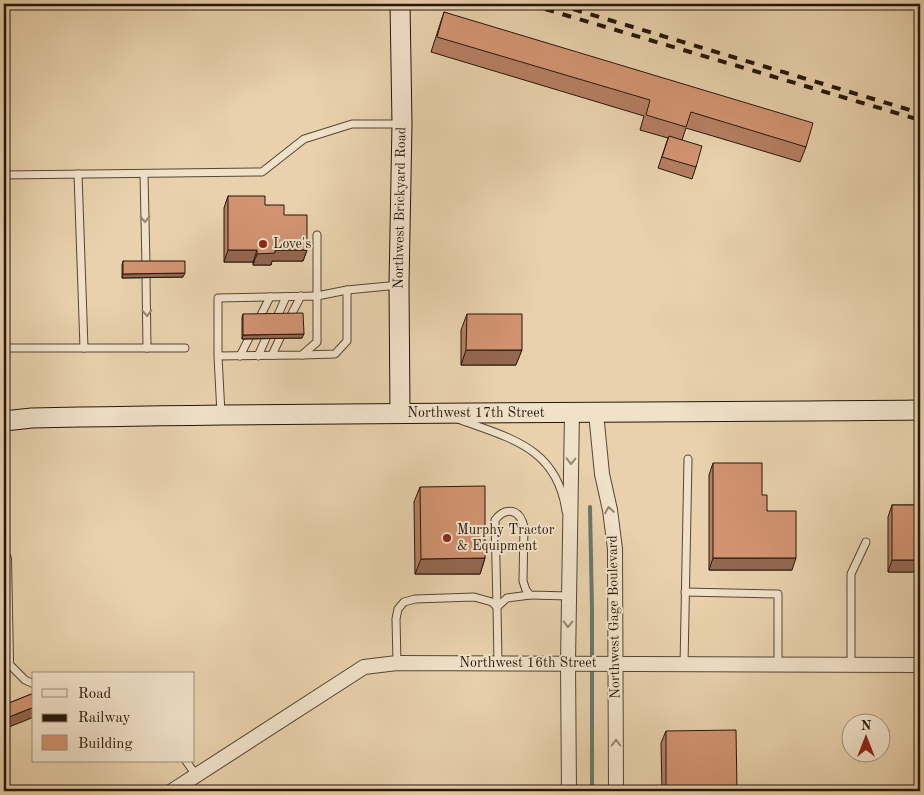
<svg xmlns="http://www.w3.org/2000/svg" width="924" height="795" viewBox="0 0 924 795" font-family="'Old Standard TT',serif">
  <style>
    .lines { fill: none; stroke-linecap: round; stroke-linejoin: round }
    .stream { stroke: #69776c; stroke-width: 4 }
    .lane-casing { stroke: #554632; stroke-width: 9 }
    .street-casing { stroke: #554632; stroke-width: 16 }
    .secondary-casing { stroke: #24170a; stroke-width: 21 }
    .lane { stroke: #f0e1c9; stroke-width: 7 }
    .street { stroke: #f0e1c9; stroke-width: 14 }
    .secondary { stroke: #f0e1c9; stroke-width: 19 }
    .rail { stroke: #24170a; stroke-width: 4; stroke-dasharray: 9 9; stroke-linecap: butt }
    .wall { fill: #b57e62; stroke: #24170a }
    .shaded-wall { fill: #936750; stroke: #24170a }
    .building { fill: #d29372; stroke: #24170a }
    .oneway { stroke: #948673 }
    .poi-dot { fill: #8f2418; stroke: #f0e1c9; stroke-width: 2 }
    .labels { text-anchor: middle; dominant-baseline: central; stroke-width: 4; stroke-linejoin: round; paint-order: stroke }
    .street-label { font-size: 14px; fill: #24170a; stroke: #f0e1c9 }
    .poi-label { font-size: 14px; fill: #24170a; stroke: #f0e1c9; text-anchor: start }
  </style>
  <rect width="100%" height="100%" fill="#e8d1ac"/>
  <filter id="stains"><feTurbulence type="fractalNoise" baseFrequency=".004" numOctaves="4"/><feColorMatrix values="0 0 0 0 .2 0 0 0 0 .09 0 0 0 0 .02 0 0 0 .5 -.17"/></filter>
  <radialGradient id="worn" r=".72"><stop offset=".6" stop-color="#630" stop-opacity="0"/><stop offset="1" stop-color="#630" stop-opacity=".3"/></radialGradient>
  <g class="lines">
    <polyline class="stream" points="590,507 592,609 592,791"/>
    <g class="lane-casing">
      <g id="lane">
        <polyline points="78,174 84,348"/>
        <polyline points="144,174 146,265"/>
        <polyline points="4,175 262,172 304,139 352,124 401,124"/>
        <polyline points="317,235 317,296 347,290 399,285"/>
        <polyline points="146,277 147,348"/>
        <polyline points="260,317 270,297"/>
        <polyline points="277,317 286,297"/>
        <polyline points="290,317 301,296"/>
        <polyline points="4,348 185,348"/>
        <polyline points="272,355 280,338"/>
        <polyline points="302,355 335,354 347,341 347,290"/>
        <polyline points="218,356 302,355 317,342 317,296 218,298 218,356 221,414"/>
        <polyline points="240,356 249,338"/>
        <polyline points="258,356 266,338"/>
        <path d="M 458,419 C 509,438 557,447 566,511"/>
        <polyline points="685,592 778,594 778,664"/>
        <path d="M 497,607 L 495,520 C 506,506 520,509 524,527 L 523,581 L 526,590 L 530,595 L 569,596"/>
        <polyline points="497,607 507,598 530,595"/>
        <polyline points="6,661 25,680 34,684"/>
        <polyline points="397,663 396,619 398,609 404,602 415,599 474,597 492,602 497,607 498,663"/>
        <polyline points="851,664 851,574 866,542"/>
        <polyline points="684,665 688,459"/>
        <polyline points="186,761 196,775"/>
      </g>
    </g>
    <g class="street-casing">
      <g id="street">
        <polyline points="596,413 602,474 610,510 615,549 616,791"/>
        <polyline points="4,559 6,661"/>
        <polyline points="172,791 364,667 397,663 920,665"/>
        <polyline points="569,791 568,663 572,412"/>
      </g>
    </g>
    <g class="secondary-casing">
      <g id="secondary">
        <polyline points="400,4 402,124 399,285 400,413"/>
        <path d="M 4,421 L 32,418 C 328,412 624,413 920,410"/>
      </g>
    </g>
    <use href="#lane" class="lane"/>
    <use href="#street" class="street"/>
    <use href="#secondary" class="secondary"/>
    <g class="rail">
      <polyline points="528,4 920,120"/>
      <polyline points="556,4 920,113"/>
    </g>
  </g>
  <g class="wall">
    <polygon points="444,12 806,147 800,162 686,128 682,140 696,167 692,179 658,168 668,138 640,130 644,116 431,52"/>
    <polygon points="228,196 265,205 284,215 307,250 303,261 272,261 271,265 253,265 253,262 224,262 224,208"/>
    <polygon points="123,261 183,277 122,278 122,265"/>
    <polygon points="243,314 302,338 242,339 242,317"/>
    <polygon points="467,314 516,365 461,365 461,330"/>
    <polygon points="713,463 762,495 767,511 792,570 709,570 709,475"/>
    <polygon points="420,487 485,558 480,574 415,574 414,502"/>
    <polygon points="892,505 920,505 920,561 916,572 888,572 888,517"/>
    <polygon points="34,693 4,729 4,705"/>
    <polygon points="666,731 737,791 662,791 661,743"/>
  </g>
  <g class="shaded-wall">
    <polygon points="228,250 257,250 253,262 224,262"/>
    <polygon points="275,250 307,250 303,261 272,261 271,265 253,265 257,254"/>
    <polygon points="185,273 183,277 122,278 123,274"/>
    <polygon points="304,334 302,338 242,339 243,335"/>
    <polygon points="466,350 522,350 516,365 461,365"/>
    <polygon points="485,558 480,574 415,574 421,559"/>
    <polygon points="713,558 796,558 792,570 709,570"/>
    <polygon points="892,560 920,560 920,561 916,572 888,572"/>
    <polygon points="34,707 34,717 4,729 9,717"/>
  </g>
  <g class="building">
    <polygon points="444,12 813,123 806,147 691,112 686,127 646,115 650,100 437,37"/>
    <polygon points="669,136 702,146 696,167 662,157"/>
    <polygon points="228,196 265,196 265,205 284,205 284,215 307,215 307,250 275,250 275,253 257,254 257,250 228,250"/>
    <polygon points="123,261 185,261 185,273 123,274"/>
    <polygon points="303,313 304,334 243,335 243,314"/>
    <polygon points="467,314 522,314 522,350 466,350"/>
    <polygon points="713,463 762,463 762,495 767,495 767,511 796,511 796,558 713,558"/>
    <polygon points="485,486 485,558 421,559 420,487"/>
    <rect x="892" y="505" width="28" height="55"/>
    <polygon points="34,693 34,707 9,717 4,705"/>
    <polygon points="736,730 737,791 666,791 666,731"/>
  </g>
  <defs><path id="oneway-chevron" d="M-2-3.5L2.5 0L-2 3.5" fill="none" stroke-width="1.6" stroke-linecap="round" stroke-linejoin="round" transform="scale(1.25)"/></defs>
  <g class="oneway">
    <use href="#oneway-chevron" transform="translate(145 219) rotate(89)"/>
    <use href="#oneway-chevron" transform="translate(147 313) rotate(89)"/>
    <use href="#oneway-chevron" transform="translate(571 461) rotate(91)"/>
    <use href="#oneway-chevron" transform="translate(609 510) rotate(-100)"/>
    <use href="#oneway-chevron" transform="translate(568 624) rotate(91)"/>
    <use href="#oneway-chevron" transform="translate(616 743) rotate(-90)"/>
  </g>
  <g class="poi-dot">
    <circle cx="263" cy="244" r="5"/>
    <circle cx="447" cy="538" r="5"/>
  </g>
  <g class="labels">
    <g class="street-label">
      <text transform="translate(400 208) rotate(-89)">Northwest Brickyard Road</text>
      <text x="476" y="413">Northwest 17th Street</text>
      <text transform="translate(614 617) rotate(-91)">Northwest Gage Boulevard</text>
      <text x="528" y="663">Northwest 16th Street</text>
    </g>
    <g class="poi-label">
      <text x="273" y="244">Love's</text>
      <text x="457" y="530">Murphy Tractor<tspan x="457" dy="16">&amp; Equipment</tspan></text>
    </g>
  </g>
  <rect width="924" height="795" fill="none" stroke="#e8d1ac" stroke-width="20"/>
  <rect x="5" y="5" width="914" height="785" fill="none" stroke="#24170a" stroke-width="2.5"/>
  <rect x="10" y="10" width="904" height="775" fill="none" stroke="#24170a"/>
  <rect x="32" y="672" width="162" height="90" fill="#f0e1c9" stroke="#9e907d"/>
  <rect x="42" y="689" width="25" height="8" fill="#f0e1c9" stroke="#9e907d"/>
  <text x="78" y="698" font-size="15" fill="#24170a">Road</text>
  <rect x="42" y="714" width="25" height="8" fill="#24170a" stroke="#9e907d"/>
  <text x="78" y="722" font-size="15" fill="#24170a">Railway</text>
  <rect x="42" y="735" width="25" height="15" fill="#d29372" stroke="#9e907d"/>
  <text x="78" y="748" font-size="15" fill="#24170a">Building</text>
  <g transform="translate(866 738)"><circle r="24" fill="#f0e1c9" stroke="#9e907d"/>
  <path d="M0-4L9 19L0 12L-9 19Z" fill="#8f2418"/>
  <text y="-8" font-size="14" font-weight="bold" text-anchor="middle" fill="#24170a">N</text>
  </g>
  <rect width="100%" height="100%" filter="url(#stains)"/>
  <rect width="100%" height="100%" fill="url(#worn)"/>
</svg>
